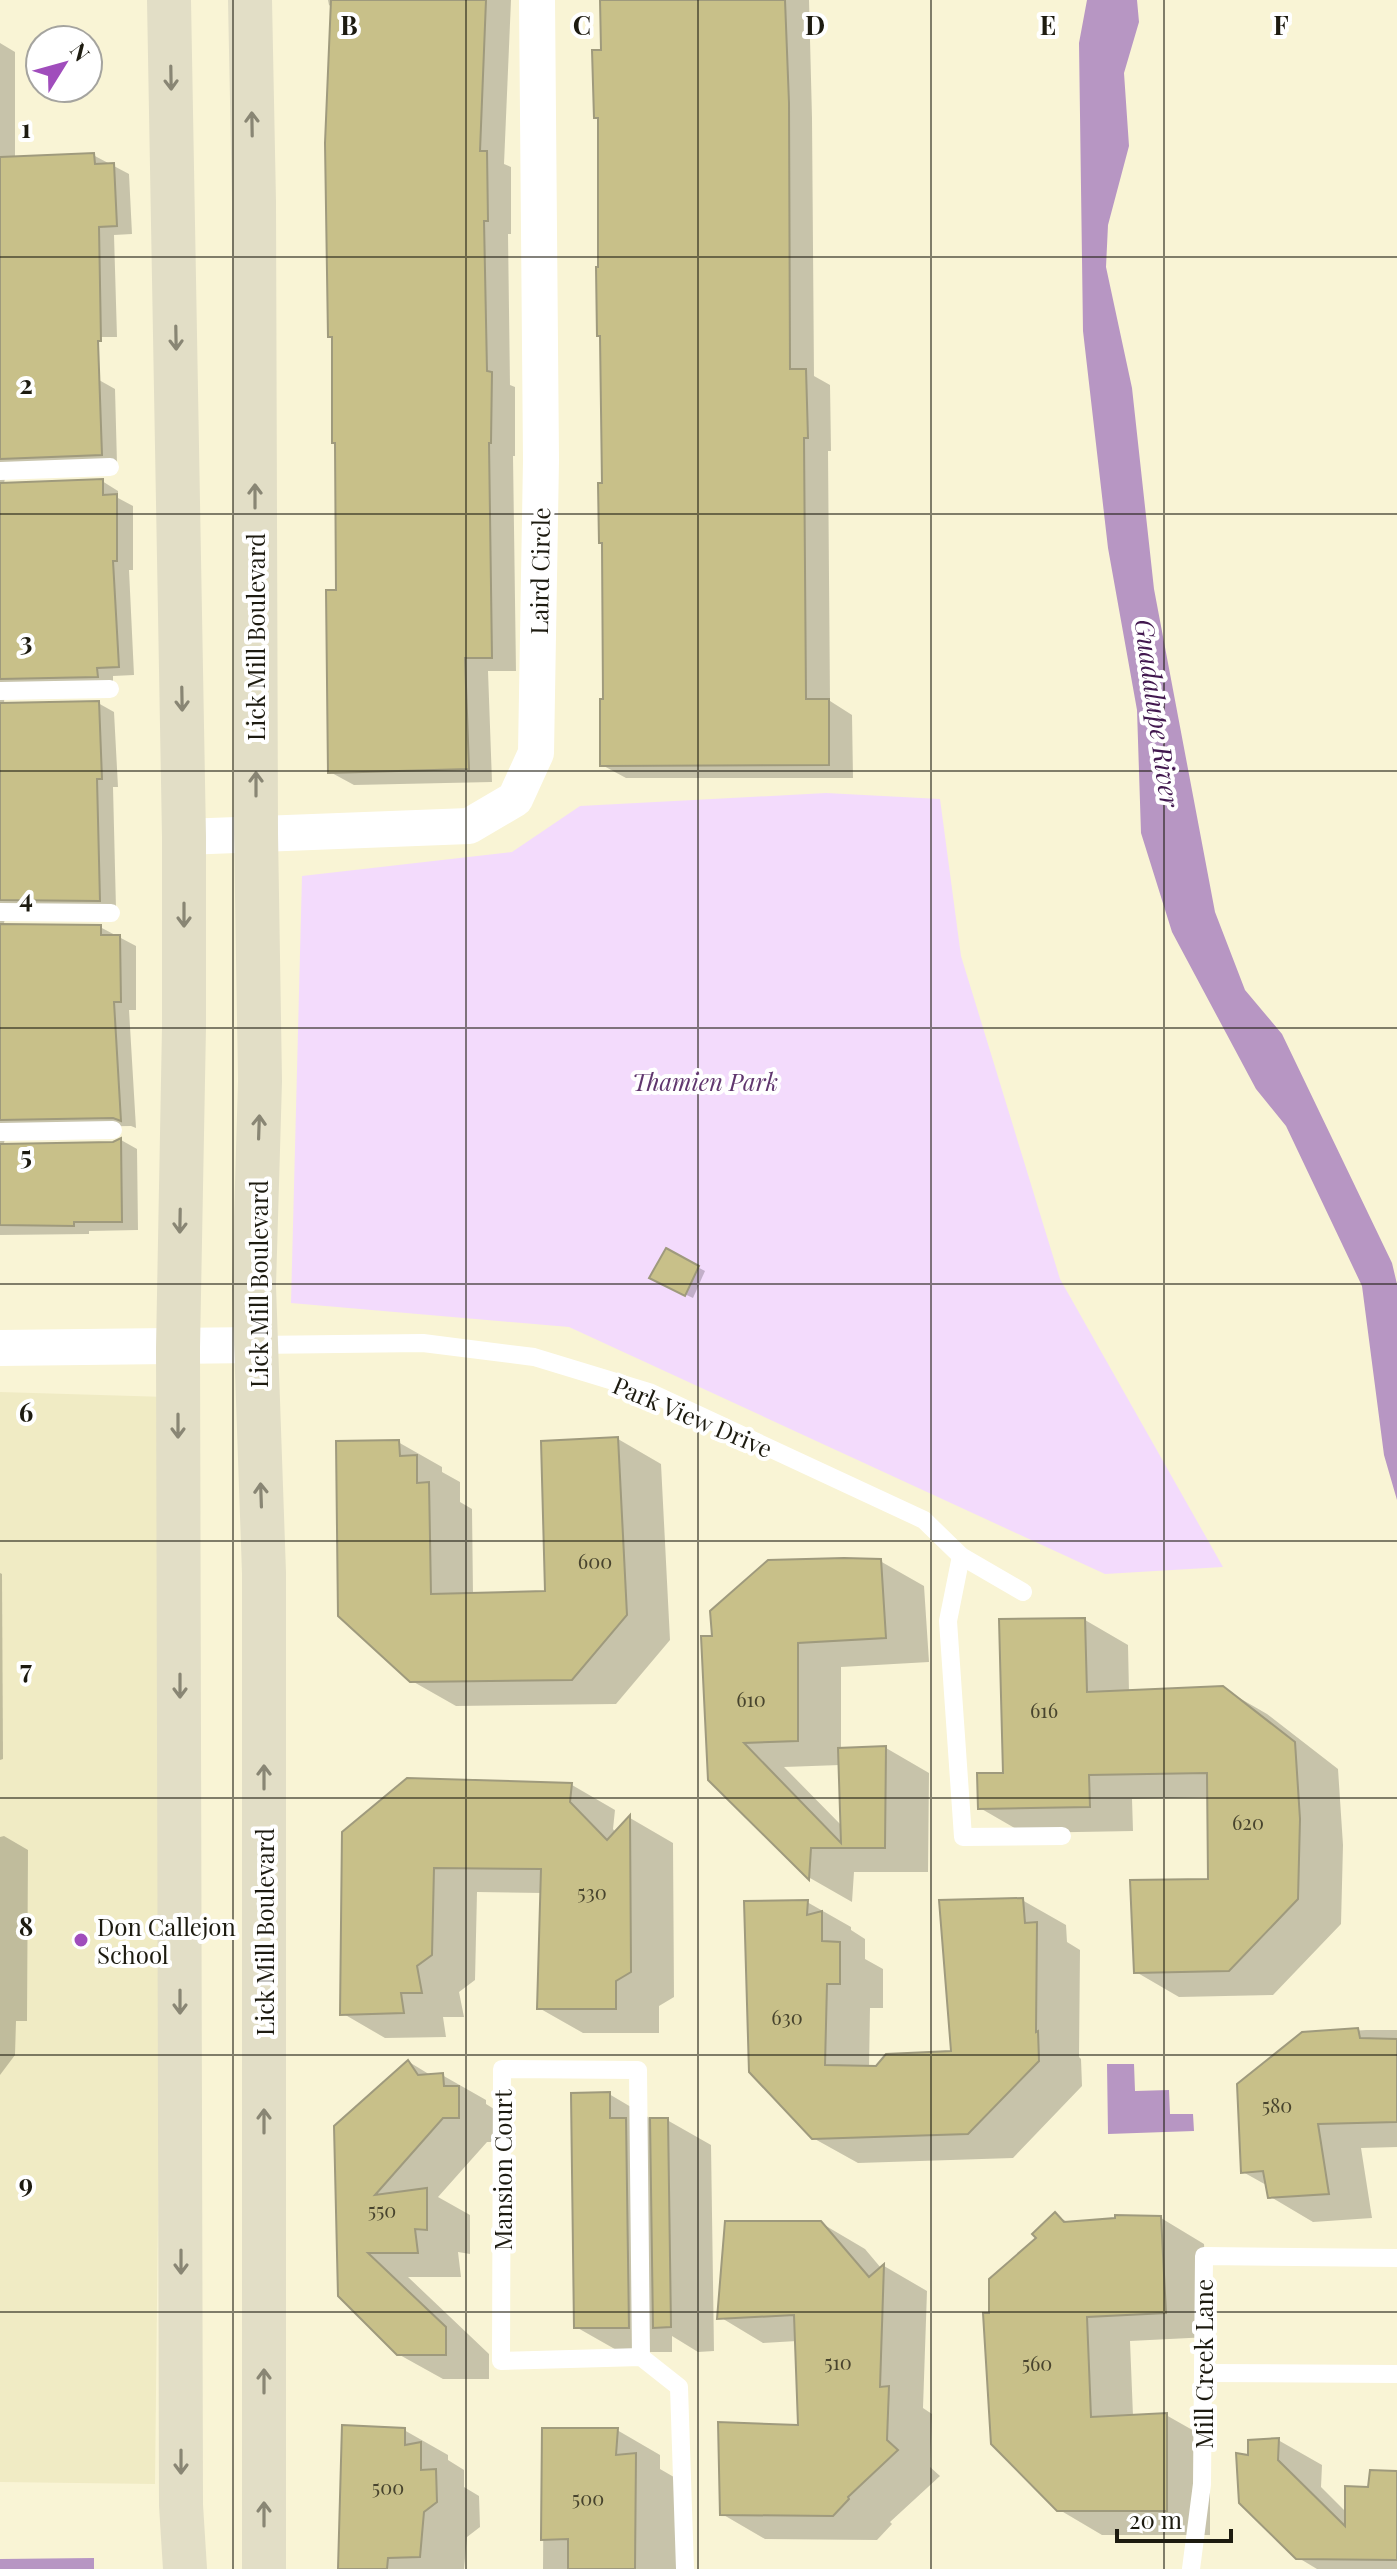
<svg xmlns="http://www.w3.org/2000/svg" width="1397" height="2569" viewBox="0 0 1397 2569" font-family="'Playfair Display',serif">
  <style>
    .built { fill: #f0ebc4 }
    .green { fill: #f3dbfc }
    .water { fill: #b796c3 }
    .shadow { fill: #0003; fill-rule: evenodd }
    .building { fill: #c8c089; stroke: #9f9a7d; stroke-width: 2 }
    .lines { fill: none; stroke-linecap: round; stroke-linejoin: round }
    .service { stroke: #fff; stroke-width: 18 }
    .minor { stroke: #fff; stroke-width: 36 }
    .secondary { stroke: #e2dec6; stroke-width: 44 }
    .oneway { stroke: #898674 }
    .grid { fill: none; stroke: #1d1b10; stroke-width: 2; stroke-opacity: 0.55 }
    .poi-dot { fill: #a04dbc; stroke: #fff; stroke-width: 3 }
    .labels { text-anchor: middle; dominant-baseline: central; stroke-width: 8; stroke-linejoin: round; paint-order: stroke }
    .number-label { font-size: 20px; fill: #48442e }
    .street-label { font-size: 24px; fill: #1d1b10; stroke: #fff }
    .park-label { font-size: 24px; font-style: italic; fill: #60366e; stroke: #fff }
    .poi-label { font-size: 24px; fill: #1d1b10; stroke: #fff; text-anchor: start }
    .water-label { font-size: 26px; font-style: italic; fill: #42184f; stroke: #fff }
    .grid-label { font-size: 26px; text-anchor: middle; font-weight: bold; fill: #1d1b10; stroke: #fff; stroke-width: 8; stroke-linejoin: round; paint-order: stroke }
  </style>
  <rect width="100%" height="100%" fill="#f9f4d5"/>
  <polygon class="built" points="0,1392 167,1397 155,2484 0,2482"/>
  <polygon class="green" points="826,793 940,799 961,956 1060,1279 1223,1567 1105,1574 569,1327 291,1303 302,876 512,852 580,806"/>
  <g class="water">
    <polygon points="1087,0 1137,0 1139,22 1124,73 1129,146 1108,225 1106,267 1132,388 1154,589 1215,912 1245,990 1282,1034 1392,1263 1397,1284 1397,1500 1384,1455 1362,1286 1286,1126 1256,1089 1172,932 1141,833 1137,710 1108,548 1083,331 1079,43"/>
    <polygon points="1107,2064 1134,2064 1135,2091 1169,2090 1170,2114 1193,2114 1194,2131 1108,2134"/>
    <polygon points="94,2558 94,2569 0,2569 0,2559"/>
  </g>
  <g class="shadow">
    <polygon points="328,0 511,0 504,164 511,167 511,234 508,234 510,385 515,387 515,456 513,456 516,671 488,671 492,782 354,785 330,772 338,592 334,338 330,336 332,7 329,5"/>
    <polygon points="602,0 809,0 812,118 814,376 830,385 831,451 828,451 830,701 852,715 853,778 626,778 602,765 605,701"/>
    <polygon points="0,43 15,52 15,158 93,155 129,174 132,234 114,235 117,337 0,337"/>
    <polygon points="99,380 115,389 117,464 6,474 4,483 5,485 102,481 118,491 118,498 133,506 133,570 129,570 134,675 113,676 113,685 6,693 4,701 5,705 98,703 114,712 118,787 113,787 116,909 6,914 4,923 5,926 100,927 136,946 136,1010 129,1010 136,1128 131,1126 17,1128 6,1134 4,1143 5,1146 114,1144 121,1140 137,1149 138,1230 89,1231 89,1234 0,1235 0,384"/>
    <polygon points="667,1251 705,1271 693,1298 659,1282"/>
    <polygon points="618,1439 661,1464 670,1640 616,1704 456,1706 412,1681 398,1442 442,1467 442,1472 460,1482 460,1502 472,1509 473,1595 547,1593"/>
    <path d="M 880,1561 L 924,1586 L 929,1662 L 841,1667 L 841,1749 L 886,1748 L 929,1773 L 928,1872 L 854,1872 L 852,1902 L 810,1878 L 710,1779 L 714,1638 ZM 840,1765 L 843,1827 L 784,1767 Z"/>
    <polygon points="0,1573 2,1574 3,1759 0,1760"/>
    <polygon points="1085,1620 1128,1645 1129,1692 1222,1688 1267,1714 1338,1769 1343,1845 1341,1924 1273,1995 1179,1997 1136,1972 1210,1881 1209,1797 1132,1799 1133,1831 1023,1833 980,1808 1005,1775"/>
    <polygon points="572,1785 615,1810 613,1829 616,1833 630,1818 673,1843 674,1997 659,2006 659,2033 583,2033 539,2008 542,1893 477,1892 475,1980 459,1992 464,2017 443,2017 446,2037 385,2038 342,2013 344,1833"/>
    <polygon points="4,1836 28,1850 27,2021 16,2021 15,2055 0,2075 0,1837"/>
    <polygon points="1022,1900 1066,1925 1067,1942 1080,1950 1079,2057 1081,2059 1082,2086 1013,2158 858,2163 813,2138 751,2071 807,1902 851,1927 851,1930 865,1939 865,1959 883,1969 883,2008 870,2008 869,2068 953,2052"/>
    <polygon points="1366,2030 1397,2030 1397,2147 1361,2148 1372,2218 1313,2222 1269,2196 1268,2186 1243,2172 1303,2034"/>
    <polygon points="409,2062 432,2076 442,2075 486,2100 486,2104 502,2114 502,2142 487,2142 438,2197 470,2215 470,2254 458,2252 461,2277 408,2277 489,2354 489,2379 443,2379 398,2354 340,2295"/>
    <polygon points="609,2094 653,2120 667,2120 711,2145 714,2351 698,2352 672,2336 672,2352 620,2352 576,2327"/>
    <polygon points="1055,2215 1071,2224 1161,2218 1204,2244 1209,2337 1130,2341 1133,2416 1166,2415 1210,2440 1210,2535 1102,2535 1058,2509 992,2315"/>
    <polygon points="821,2223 865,2249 881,2268 884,2266 927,2291 923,2408 932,2414 930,2467 940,2476 890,2522 892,2524 877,2540 765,2539 722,2514 800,2427 797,2341 763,2343 720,2317"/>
    <polygon points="404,2430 448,2455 448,2460 464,2470 464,2487 479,2496 480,2527 467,2537 464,2569 340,2569"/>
    <polygon points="544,2430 617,2430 660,2455 660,2469 679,2480 678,2569 543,2569"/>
    <polygon points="1278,2440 1322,2465 1321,2487 1347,2513 1370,2489 1397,2473 1397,2569 1317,2569 1297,2557 1250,2458"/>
  </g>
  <g class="building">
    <polygon points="331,0 486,0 480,151 487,151 488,221 484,221 487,371 492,372 491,443 489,443 492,658 465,658 469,769 328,773 326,590 336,590 335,443 332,443 332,337 328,337 325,143"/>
    <polygon points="600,0 785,0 789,103 790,369 806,369 808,438 804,438 806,699 829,699 829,765 600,766 600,699 603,699 602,543 599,543 598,483 602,483 600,336 597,336 596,267 598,267 598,118 594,118 592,50 601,50"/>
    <polygon points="94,153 95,164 114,163 117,226 99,227 101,341 98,341 102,455 0,459 0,157"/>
    <polygon points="103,479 103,495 117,494 117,561 113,561 119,667 97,668 98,677 0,679 0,483"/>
    <polygon points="99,701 102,779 97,779 100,901 0,900 0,703"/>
    <polygon points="0,924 101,925 101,935 120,935 121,1002 114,1002 121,1121 113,1118 0,1120"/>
    <polygon points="121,1138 122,1222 74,1222 74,1226 0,1225 0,1144 113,1142"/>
    <polygon points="666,1248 699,1266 685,1296 649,1278"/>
    <polygon points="618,1437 627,1615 572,1680 410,1682 338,1616 336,1441 399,1440 400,1456 417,1455 417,1483 429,1482 431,1594 545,1591 541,1441"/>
    <polygon points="844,1558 881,1559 886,1638 798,1643 798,1741 744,1743 841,1843 838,1748 886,1746 885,1848 811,1848 809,1880 708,1780 701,1636 712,1636 710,1611 768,1560"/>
    <polygon points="1085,1618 1087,1692 1223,1686 1295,1742 1300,1819 1298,1899 1229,1971 1134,1973 1130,1880 1208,1879 1207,1773 1089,1775 1090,1807 978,1809 977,1773 1003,1773 999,1619"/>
    <polygon points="407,1778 572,1783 570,1802 607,1840 630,1815 631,1972 616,1981 616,2009 537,2009 541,1869 434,1868 432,1955 417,1966 422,1993 401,1993 404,2013 340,2015 342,1832"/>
    <polygon points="1023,1898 1025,1923 1037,1922 1036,2032 1038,2031 1039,2061 968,2134 812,2139 749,2072 744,1901 808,1900 807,1915 822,1911 822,1941 840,1942 840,1984 827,1984 825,2065 876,2066 886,2054 951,2051 939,1900"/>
    <polygon points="1358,2028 1360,2038 1397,2039 1397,2122 1318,2124 1329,2194 1268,2198 1263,2171 1241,2173 1237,2084 1302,2032"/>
    <polygon points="408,2060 418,2075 443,2073 444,2086 459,2086 459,2118 443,2118 375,2195 427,2188 427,2230 415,2229 418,2253 368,2253 446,2327 446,2355 397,2355 338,2296 334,2126"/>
    <polygon points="610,2092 610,2118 626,2118 629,2328 574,2328 571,2093"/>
    <polygon points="650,2118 668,2118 671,2327 653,2328"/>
    <polygon points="1055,2212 1064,2222 1115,2218 1115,2215 1161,2216 1166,2313 1087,2317 1091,2417 1167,2413 1167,2511 1057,2511 991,2444 983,2313 989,2313 989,2279 1036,2238 1032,2234"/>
    <polygon points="725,2221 821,2221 869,2277 884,2264 880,2387 889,2386 887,2440 898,2450 848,2497 849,2499 833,2516 720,2515 718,2422 798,2425 794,2315 717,2319"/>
    <polygon points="342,2425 405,2428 405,2445 421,2442 421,2470 436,2469 437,2502 424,2512 420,2557 388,2558 387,2569 338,2569"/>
    <polygon points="542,2428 618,2428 616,2455 636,2453 635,2569 568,2569 568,2539 541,2540"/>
    <polygon points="1279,2438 1278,2460 1345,2526 1345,2486 1368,2487 1370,2470 1397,2471 1397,2560 1296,2559 1239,2503 1236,2453 1248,2455 1248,2440"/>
  </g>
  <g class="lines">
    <g class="service">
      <polyline points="0,471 110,467"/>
      <polyline points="0,691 110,689"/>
      <polyline points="0,912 111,913"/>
      <polyline points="0,1132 113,1130"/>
      <polyline points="255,1345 423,1343 534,1357 649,1392 924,1520 961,1556 1023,1592"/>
      <polyline points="961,1556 948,1621 963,1837 1062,1836"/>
      <polyline points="641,2357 638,2070 502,2069 501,2361 641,2357 679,2387 685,2569"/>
      <polyline points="1203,2373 1397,2374"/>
      <polyline points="1191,2569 1202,2484 1204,2256 1397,2258"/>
    </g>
    <g class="minor">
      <polyline points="184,837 469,826 515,799 536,753 541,460 537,0"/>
      <polyline points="0,1348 255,1345"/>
    </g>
    <g class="secondary">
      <polyline points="169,0 184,837 184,1027 178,1348 181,2505 185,2569"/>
      <polyline points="250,0 254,202 256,833 260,1081 254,1286 264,1573 264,2569"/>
    </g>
  </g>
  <defs><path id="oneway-shaft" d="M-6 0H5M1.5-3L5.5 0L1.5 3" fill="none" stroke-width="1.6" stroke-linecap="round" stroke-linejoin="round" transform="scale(2)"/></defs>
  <g class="oneway">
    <use href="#oneway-shaft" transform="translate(171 78) rotate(89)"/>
    <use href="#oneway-shaft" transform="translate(252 124) rotate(-91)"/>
    <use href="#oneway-shaft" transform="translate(176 338) rotate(89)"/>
    <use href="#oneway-shaft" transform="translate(255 496) rotate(-90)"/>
    <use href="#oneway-shaft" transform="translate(182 699) rotate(89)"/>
    <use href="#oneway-shaft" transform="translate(256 784) rotate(-90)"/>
    <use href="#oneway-shaft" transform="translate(184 915) rotate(90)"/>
    <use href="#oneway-shaft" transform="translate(259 1127) rotate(-88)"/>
    <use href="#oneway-shaft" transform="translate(180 1221) rotate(91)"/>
    <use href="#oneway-shaft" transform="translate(178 1426) rotate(90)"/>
    <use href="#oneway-shaft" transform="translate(261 1495) rotate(-92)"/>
    <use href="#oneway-shaft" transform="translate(180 1686) rotate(90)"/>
    <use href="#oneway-shaft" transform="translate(264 1777) rotate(-90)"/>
    <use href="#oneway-shaft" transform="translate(180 2002) rotate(90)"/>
    <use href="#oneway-shaft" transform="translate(264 2121) rotate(-90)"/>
    <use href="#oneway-shaft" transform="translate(181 2262) rotate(90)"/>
    <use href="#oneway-shaft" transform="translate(264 2381) rotate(-90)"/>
    <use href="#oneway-shaft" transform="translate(181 2462) rotate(90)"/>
    <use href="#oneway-shaft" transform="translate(264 2514) rotate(-90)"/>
  </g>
  <path class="grid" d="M 233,0 L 233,2569M 466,0 L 466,2569M 698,0 L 698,2569M 931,0 L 931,2569M 1164,0 L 1164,2569M 0,257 L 1397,257M 0,514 L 1397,514M 0,771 L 1397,771M 0,1028 L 1397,1028M 0,1284 L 1397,1284M 0,1541 L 1397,1541M 0,1798 L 1397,1798M 0,2055 L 1397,2055M 0,2312 L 1397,2312"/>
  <circle class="poi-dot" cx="81" cy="1940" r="8"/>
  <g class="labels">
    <g class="number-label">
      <text x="595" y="1560">600</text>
      <text x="751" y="1698">610</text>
      <text x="1044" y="1709">616</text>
      <text x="1248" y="1821">620</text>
      <text x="592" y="1891">530</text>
      <text x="787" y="2016">630</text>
      <text x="1277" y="2104">580</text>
      <text x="382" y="2209">550</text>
      <text x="838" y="2361">510</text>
      <text x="1037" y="2362">560</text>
      <text x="388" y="2486">500</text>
      <text x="588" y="2497">500</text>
    </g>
    <g class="street-label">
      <text transform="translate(539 571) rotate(-89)">Laird Circle</text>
      <text transform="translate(255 637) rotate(-90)">Lick Mill Boulevard</text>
      <text transform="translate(258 1284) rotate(-90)">Lick Mill Boulevard</text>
      <text transform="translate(693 1416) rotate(23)">Park View Drive</text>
      <text transform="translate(264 1932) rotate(-90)">Lick Mill Boulevard</text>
      <text transform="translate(502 2170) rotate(-90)">Mansion Court</text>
      <text transform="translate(1203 2364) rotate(-90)">Mill Creek Lane</text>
    </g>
    <g class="park-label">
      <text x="705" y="1081">Thamien Park</text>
    </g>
    <g class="poi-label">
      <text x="97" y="1926">Don Callejon<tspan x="97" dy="28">School</tspan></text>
    </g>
    <g class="water-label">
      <text transform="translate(1158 713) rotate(82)">Guadalupe River</text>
    </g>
  </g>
  <g class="grid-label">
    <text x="349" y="35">B</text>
    <text x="582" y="35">C</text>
    <text x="815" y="35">D</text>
    <text x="1048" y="35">E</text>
    <text x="1281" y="35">F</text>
    <text x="26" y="138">1</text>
    <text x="26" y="394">2</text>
    <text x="26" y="651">3</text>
    <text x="26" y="908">4</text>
    <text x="26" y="1165">5</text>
    <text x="26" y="1422">6</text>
    <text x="26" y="1679">7</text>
    <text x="26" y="1936">8</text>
    <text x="26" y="2193">9</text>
  </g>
  <g transform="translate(64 64) rotate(53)"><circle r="38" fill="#ffffff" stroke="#a5a49f" stroke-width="2"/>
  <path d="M0-6L14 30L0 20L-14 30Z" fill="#a04dbc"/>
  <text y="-12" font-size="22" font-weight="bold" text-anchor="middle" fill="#1d1b10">N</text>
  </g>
  <path d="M1117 2529v12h114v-12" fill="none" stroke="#1d1b10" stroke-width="4"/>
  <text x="1129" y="2529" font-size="24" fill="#1d1b10" stroke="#ffffff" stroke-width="6" paint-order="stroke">20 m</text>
</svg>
